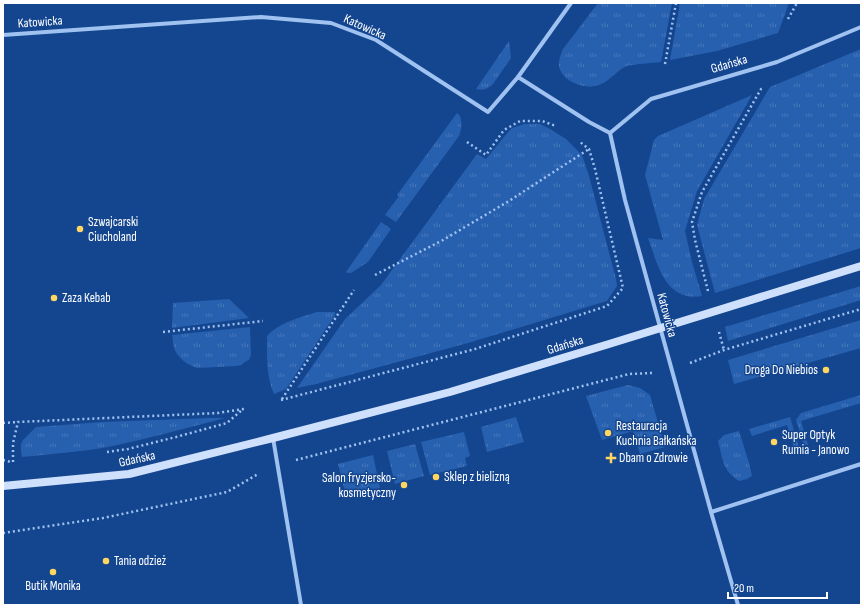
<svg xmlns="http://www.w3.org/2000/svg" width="864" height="608" viewBox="0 0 864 608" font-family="'Sofia Sans Condensed',sans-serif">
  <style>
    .grass { fill: url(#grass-tufts) }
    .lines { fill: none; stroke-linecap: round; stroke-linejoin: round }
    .path { stroke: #a0c2f1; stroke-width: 2.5; stroke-dasharray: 2 3; stroke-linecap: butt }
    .minor { stroke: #a0c2f1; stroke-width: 4 }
    .secondary { stroke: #cee0fc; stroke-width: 8 }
    .poi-dot { fill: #ffd660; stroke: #144690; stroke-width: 1.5 }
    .labels { text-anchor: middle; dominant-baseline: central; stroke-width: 3; stroke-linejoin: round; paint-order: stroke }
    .street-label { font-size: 13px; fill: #fff; stroke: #144690 }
    .poi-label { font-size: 13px; fill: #fff; stroke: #144690; text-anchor: start }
  </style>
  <defs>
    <pattern id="grass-tufts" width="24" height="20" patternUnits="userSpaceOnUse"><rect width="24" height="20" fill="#2660af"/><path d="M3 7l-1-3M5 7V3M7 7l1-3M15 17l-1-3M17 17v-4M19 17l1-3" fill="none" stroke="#4778bb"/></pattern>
  </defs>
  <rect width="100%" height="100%" fill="#144690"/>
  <g class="grass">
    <path d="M 598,3 L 672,3 L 661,62 C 651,63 636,64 627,66 C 617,70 610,81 599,85 C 585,90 562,82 559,66 C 558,61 561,54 563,49 Z"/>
    <polygon points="680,3 789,3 778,33 717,51 670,60"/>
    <path d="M 509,41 L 511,58 L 493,84 C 488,89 482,91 476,89 Z"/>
    <polygon points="861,49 861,248 715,293 697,225 704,199 770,87"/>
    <path d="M 752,95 L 697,191 L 685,231 L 692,262 L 702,296 C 665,302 658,265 648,238 L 663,240 L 645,175 L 654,140 L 658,136 Z"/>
    <path d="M 457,113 L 460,116 C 462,123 462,128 459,136 L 396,222 L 385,215 L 399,196 L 397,195 Z"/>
    <polygon points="524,124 540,124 550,129 566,139 582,155 589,176 616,279 617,286 607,301 468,343 316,384 297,388 345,319 381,285 477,154 486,159 509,131 512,128"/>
    <polygon points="381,222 391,229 368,262 351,273 348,273 346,272"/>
    <polygon points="861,286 861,300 728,341 725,327"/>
    <polygon points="229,299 249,318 172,328 173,303"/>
    <path d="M 317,312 L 335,312 L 335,315 L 286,389 L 274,394 C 266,376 267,356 267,336 C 278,323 301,317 317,312 Z"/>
    <polygon points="861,320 861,348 734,384 728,360"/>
    <path d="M 250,327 L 251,355 L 249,360 L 245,362 L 241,365 L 236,366 L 198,368 C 188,366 177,357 174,348 C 173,344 173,339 172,335 Z"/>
    <polygon points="628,385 640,388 650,395 665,447 640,454 633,431 602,440 586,396"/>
    <polygon points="861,395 861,403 801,421 808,445 804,445 796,420 801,413"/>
    <polygon points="516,417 524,442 487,452 481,427"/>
    <polygon points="790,417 799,447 794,448 787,425 752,436 749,429"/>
    <path d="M 210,418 L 225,418 C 186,428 147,439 108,447 C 80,452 51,454 22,457 L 21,451 L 21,444 L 23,440 L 36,427 L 102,422 Z"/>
    <path d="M 739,431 L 749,463 L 752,476 L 747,479 L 739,481 C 722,470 723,459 718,441 L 724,435 Z"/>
    <polygon points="464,432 470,456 465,458 467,466 430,475 421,442"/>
    <polygon points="415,444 424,476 395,484 387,451"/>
    <polygon points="373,455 380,488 346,496 338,464"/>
  </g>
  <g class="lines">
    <g class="path">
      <polyline points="788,19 797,3"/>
      <polyline points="665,64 676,3"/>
      <polyline points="467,142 486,155 504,130 520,121 542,121 556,126"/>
      <polyline points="375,275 443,240 509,201 589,149"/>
      <polyline points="708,291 695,240 692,222 702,192 761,89 763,88"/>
      <polyline points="163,332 263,321"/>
      <polyline points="719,332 724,350"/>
      <polyline points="690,363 724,350 861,309"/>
      <polyline points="282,399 354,290"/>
      <polyline points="281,400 475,349 607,306 623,288 595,169 589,149 580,142"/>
      <polyline points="3,423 18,422"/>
      <polyline points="107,452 128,449 176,437 227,423 243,409"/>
      <polyline points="3,460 11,462"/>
      <polyline points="296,460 629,374 652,373"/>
      <polyline points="13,462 13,443 18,422 218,413 244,409"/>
      <polyline points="3,533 103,518 227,492 258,474"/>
    </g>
    <g class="minor">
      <polyline points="3,35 261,17 331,23 376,40 488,112 518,77 571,3"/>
      <polyline points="518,77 589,122 610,133 625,200 711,512 738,605"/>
      <polyline points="610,133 651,99 777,62 861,27"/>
      <polyline points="273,438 301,605"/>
      <polyline points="711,512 861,464"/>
    </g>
    <polyline class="secondary" points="3,486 129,474 273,438 450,392 609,344 861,266"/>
  </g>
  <g class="poi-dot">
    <circle cx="80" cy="229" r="4"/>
    <circle cx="54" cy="298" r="4"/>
    <circle cx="826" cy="370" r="4"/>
    <circle cx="608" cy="433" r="4"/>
    <circle cx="774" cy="442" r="4"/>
    <path d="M609 452h4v4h4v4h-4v4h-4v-4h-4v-4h4z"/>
    <circle cx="436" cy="477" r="4"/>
    <circle cx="404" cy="485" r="4"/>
    <circle cx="106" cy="561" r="4"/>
    <circle cx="53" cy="572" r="4"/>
  </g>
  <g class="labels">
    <g class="street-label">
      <text transform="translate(40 22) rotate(-4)">Katowicka</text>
      <text transform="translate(365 27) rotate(24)">Katowicka</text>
      <text transform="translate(729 64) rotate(-16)">Gdańska</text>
      <text transform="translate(667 315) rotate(75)">Katowicka</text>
      <text transform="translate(565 345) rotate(-17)">Gdańska</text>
      <text transform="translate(137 459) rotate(-12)">Gdańska</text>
    </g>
    <g class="poi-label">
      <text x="88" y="222">Szwajcarski<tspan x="88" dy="15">Ciucholand</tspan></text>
      <text x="62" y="298">Zaza Kebab</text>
      <text x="818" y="370" text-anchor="end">Droga Do Niebios</text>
      <text x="616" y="426">Restauracja<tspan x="616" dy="15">Kuchnia Bałkańska</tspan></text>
      <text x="782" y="435">Super Optyk<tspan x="782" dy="15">Rumia - Janowo</tspan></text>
      <text x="619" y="458">Dbam o Zdrowie</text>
      <text x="444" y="477">Sklep z bielizną</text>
      <text x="396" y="478" text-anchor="end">Salon fryzjersko-<tspan x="396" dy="15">kosmetyczny</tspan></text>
      <text x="114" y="561">Tania odzież</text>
      <text x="53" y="586" text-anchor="middle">Butik Monika</text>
    </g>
  </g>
  <rect width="864" height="608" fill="none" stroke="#ffffff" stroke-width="8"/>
  <path d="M728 592v6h99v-6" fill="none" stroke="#ffffff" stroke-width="2"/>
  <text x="734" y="592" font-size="12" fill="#ffffff" stroke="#144690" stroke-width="3" paint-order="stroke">20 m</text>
</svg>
